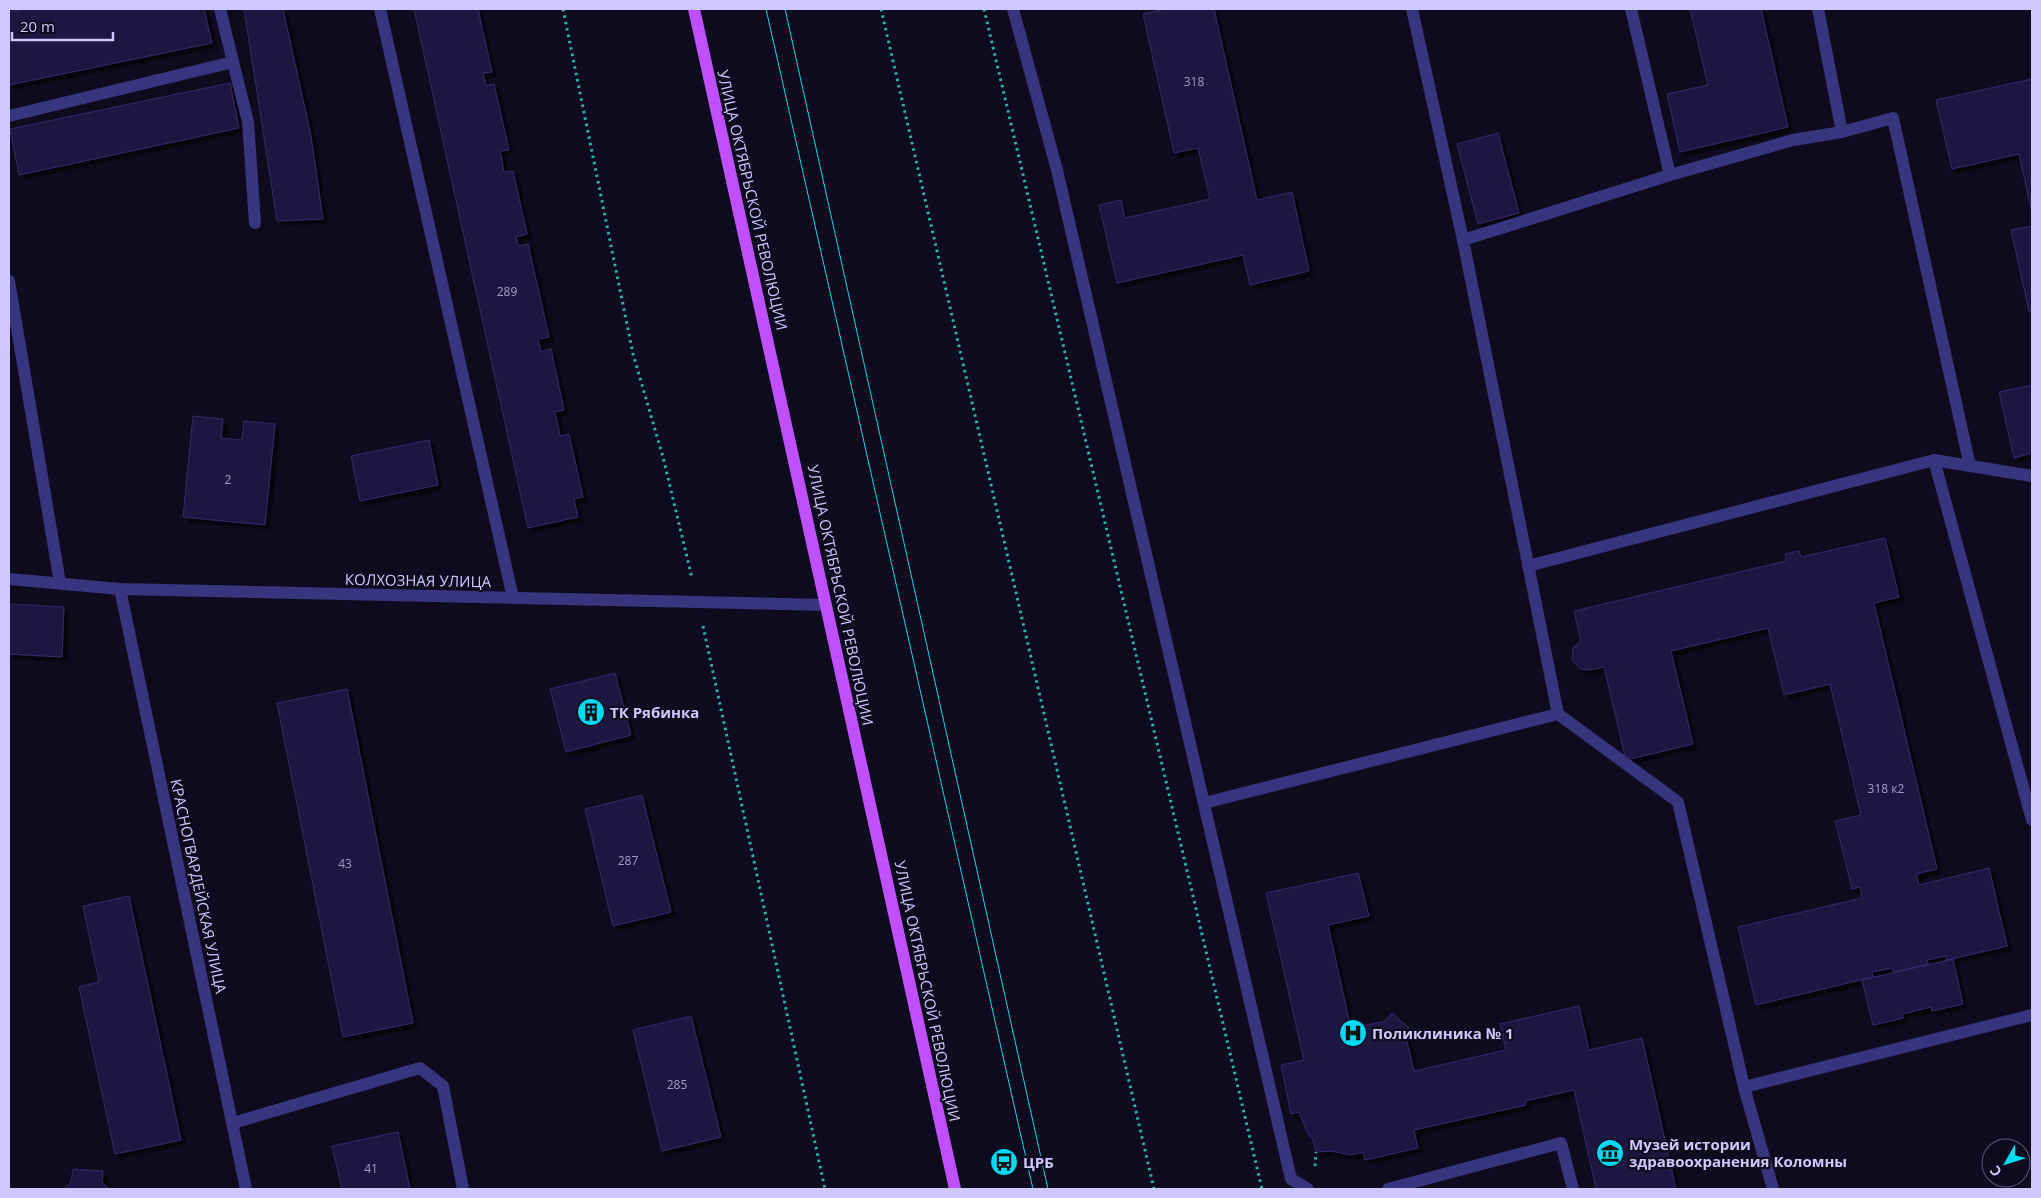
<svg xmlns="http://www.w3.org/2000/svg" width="2041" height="1198" viewBox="0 0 2041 1198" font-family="'Open Sans',sans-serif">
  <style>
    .building { fill: #1f1740; stroke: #36286c; filter: url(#shadow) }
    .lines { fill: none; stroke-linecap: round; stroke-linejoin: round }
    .path { stroke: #2ab2ab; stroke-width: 3; stroke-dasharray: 2.5 4; stroke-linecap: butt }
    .service { stroke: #38357f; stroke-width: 12 }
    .minor { stroke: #38357f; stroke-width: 12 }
    .primary { stroke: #bf4fff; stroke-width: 12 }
    .tram { stroke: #00d9f3; stroke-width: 1 }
    .labels { text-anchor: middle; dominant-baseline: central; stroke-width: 4.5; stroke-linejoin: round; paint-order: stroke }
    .number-label { font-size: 12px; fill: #a39ccf }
    .street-label { font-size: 15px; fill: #cfc8ff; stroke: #0f0b1e }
    .poi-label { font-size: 15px; font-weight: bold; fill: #cfc8ff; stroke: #0f0b1e; text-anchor: start }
  </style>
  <defs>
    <filter id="shadow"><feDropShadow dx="4.5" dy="4.5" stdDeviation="1" flood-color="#0009"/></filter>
  </defs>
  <rect width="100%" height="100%" fill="#0f0b1e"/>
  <g class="building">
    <polygon points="24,9 204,9 212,43 9,85 9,12"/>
    <polygon points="244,9 283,9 311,136 323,219 277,221"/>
    <polygon points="414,9 478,9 492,72 483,73 486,86 494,84 509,150 500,151 504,172 513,171 527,234 516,237 518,246 528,244 549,337 538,339 541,352 551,349 564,410 555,412 560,436 569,434 583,497 574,499 578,517 528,528"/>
    <polygon points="1167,9 1214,9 1257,200 1292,192 1309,271 1250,285 1243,255 1117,283 1099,205 1121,200 1125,218 1210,199 1198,148 1174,153 1143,14"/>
    <polygon points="1690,9 1761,9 1788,127 1680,152 1667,94 1708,85"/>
    <polygon points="2032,79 2032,213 2019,154 1952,169 1936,100"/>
    <polygon points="230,83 239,128 19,175 10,129"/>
    <polygon points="1498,133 1519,213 1478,224 1457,144"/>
    <polygon points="2032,226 2032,311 2029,311 2011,230"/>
    <polygon points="2032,385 2032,453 2014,458 1999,392"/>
    <polygon points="193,416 223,419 221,438 242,440 244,421 275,424 265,525 183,517"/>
    <polygon points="429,440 438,485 360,501 351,456"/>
    <polygon points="1885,538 1899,597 1874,603 1937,869 1916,874 1919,885 1989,868 2007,946 1947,960 1946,956 1927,960 1928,964 1894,972 1892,968 1872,972 1873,977 1756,1005 1738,927 1862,898 1860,887 1852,889 1835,821 1861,815 1830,684 1784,695 1768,628 1671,651 1693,744 1626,760 1604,667 1588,670 1581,669 1572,661 1573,648 1581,641 1574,611 1786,561 1785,554 1799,551 1801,557"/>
    <polygon points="9,604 64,607 62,657 9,654"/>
    <polygon points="615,673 631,735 566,752 550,689"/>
    <polygon points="347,689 413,1023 343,1037 277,703"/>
    <polygon points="642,795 671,912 613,926 585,809"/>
    <polygon points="1358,873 1369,916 1328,925 1351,1029 1385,1021 1392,1013 1411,1030 1406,1037 1414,1071 1506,1050 1500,1024 1579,1006 1589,1050 1642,1038 1676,1189 1596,1189 1574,1090 1525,1101 1526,1105 1414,1130 1418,1148 1365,1160 1363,1152 1351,1155 1331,1151 1316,1152 1313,1140 1307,1132 1299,1112 1291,1114 1281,1065 1304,1060 1266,893"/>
    <polygon points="129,896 181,1140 115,1154 79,987 99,982 83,906"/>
    <polygon points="1953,959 1963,1004 1932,1011 1931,1007 1902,1014 1903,1018 1873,1025 1862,980"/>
    <polygon points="691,1016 721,1137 662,1151 633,1030"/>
    <polygon points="398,1132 410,1189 342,1189 332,1146"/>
    <polygon points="73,1169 103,1171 102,1182 109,1189 64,1189 71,1182"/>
  </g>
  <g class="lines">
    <g class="path">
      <polyline points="563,9 633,354 663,457 692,578"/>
      <polyline points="881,9 1154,1189"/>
      <polyline points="984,9 1262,1189"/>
      <polyline points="703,626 825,1189"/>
      <polyline points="1315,1166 1316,1152"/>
    </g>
    <g class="service">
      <polyline points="380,9 513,598"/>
      <polyline points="1013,9 1057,170 1291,1179 1308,1189"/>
      <polyline points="1412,9 1463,240 1558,714"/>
      <polyline points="1631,9 1670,175 1793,140 1842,132"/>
      <polyline points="1818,9 1842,132 1893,118 1970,466"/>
      <polyline points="233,62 248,122 255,223"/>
      <polyline points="9,116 233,62 220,9"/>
      <polyline points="1463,240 1670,175"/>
      <polyline points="1934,460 2032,820"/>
      <polyline points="1528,566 1934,460 2032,476"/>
      <polyline points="1204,803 1558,714 1678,802 1744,1087 2032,1015"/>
      <polyline points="1744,1087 1773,1189"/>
      <polyline points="233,1123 420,1068 443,1086 463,1189"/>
      <polyline points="1388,1189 1561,1143 1573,1189"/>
    </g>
    <g class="minor">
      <polyline points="9,281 60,583"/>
      <polyline points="9,579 120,589 826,605"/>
      <polyline points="120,589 246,1189"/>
    </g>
    <polyline class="primary" points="694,9 955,1189"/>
    <g class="tram">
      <polyline points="766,9 1033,1189"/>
      <polyline points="785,9 1048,1189"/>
    </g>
  </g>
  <defs>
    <g id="building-disc" transform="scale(1.4375)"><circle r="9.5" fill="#00d9f3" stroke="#0f0b1e"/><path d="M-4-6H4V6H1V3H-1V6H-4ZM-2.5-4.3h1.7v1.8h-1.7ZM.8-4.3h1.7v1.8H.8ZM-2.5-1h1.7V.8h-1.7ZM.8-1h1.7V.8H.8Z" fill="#111"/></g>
    <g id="hospital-disc" transform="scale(1.4375)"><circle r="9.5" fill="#00d9f3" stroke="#0f0b1e"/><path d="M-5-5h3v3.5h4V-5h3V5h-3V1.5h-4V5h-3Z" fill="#111"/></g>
    <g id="museum-disc" transform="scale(1.4375)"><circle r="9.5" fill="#00d9f3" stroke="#0f0b1e"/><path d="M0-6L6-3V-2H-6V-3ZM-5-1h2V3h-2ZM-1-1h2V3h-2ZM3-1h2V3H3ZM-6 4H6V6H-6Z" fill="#111"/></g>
    <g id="bus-disc" transform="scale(1.4375)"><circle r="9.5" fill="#00d9f3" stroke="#0f0b1e"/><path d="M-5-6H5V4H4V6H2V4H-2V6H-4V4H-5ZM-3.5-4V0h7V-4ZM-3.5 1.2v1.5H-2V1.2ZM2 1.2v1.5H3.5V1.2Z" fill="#111"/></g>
  </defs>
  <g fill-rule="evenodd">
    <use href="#building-disc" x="591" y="712"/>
    <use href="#hospital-disc" x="1353" y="1033"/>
    <use href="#museum-disc" x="1610" y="1153"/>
    <use href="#bus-disc" x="1004" y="1162"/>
  </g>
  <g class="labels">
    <g class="number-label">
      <text x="1194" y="81">318</text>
      <text x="507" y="291">289</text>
      <text x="228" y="479">2</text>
      <text x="1886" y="788">318 к2</text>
      <text x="628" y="860">287</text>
      <text x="345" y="863">43</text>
      <text x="677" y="1084">285</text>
      <text x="371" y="1168">41</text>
    </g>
    <g class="street-label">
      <text transform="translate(753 200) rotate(77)">УЛИЦА ОКТЯБРЬСКОЙ РЕВОЛЮЦИИ</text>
      <text transform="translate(418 580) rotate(1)">КОЛХОЗНАЯ УЛИЦА</text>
      <text transform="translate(841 595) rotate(78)">УЛИЦА ОКТЯБРЬСКОЙ РЕВОЛЮЦИИ</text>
      <text transform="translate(199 886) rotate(78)">КРАСНОГВАРДЕЙСКАЯ УЛИЦА</text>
      <text transform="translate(928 991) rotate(78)">УЛИЦА ОКТЯБРЬСКОЙ РЕВОЛЮЦИИ</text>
    </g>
    <g class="poi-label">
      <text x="610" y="712">ТК Рябинка</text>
      <text x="1372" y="1033">Поликлиника № 1</text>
      <text x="1629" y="1144">Музей истории<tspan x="1629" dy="17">здравоохранения Коломны</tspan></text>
      <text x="1023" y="1162">ЦРБ</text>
    </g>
  </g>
  <rect width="2041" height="1198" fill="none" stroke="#cfc8ff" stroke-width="20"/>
  <g transform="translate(2006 1163) rotate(231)"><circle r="24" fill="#0f0b1e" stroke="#5c5778"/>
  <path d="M0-4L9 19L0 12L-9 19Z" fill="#00d9f3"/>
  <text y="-8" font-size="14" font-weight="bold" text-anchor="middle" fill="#cfc8ff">С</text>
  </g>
  <path d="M12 32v8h101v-8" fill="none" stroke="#cfc8ff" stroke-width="2.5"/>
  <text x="20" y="32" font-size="15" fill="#cfc8ff" stroke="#0f0b1e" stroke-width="4" paint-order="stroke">20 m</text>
</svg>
